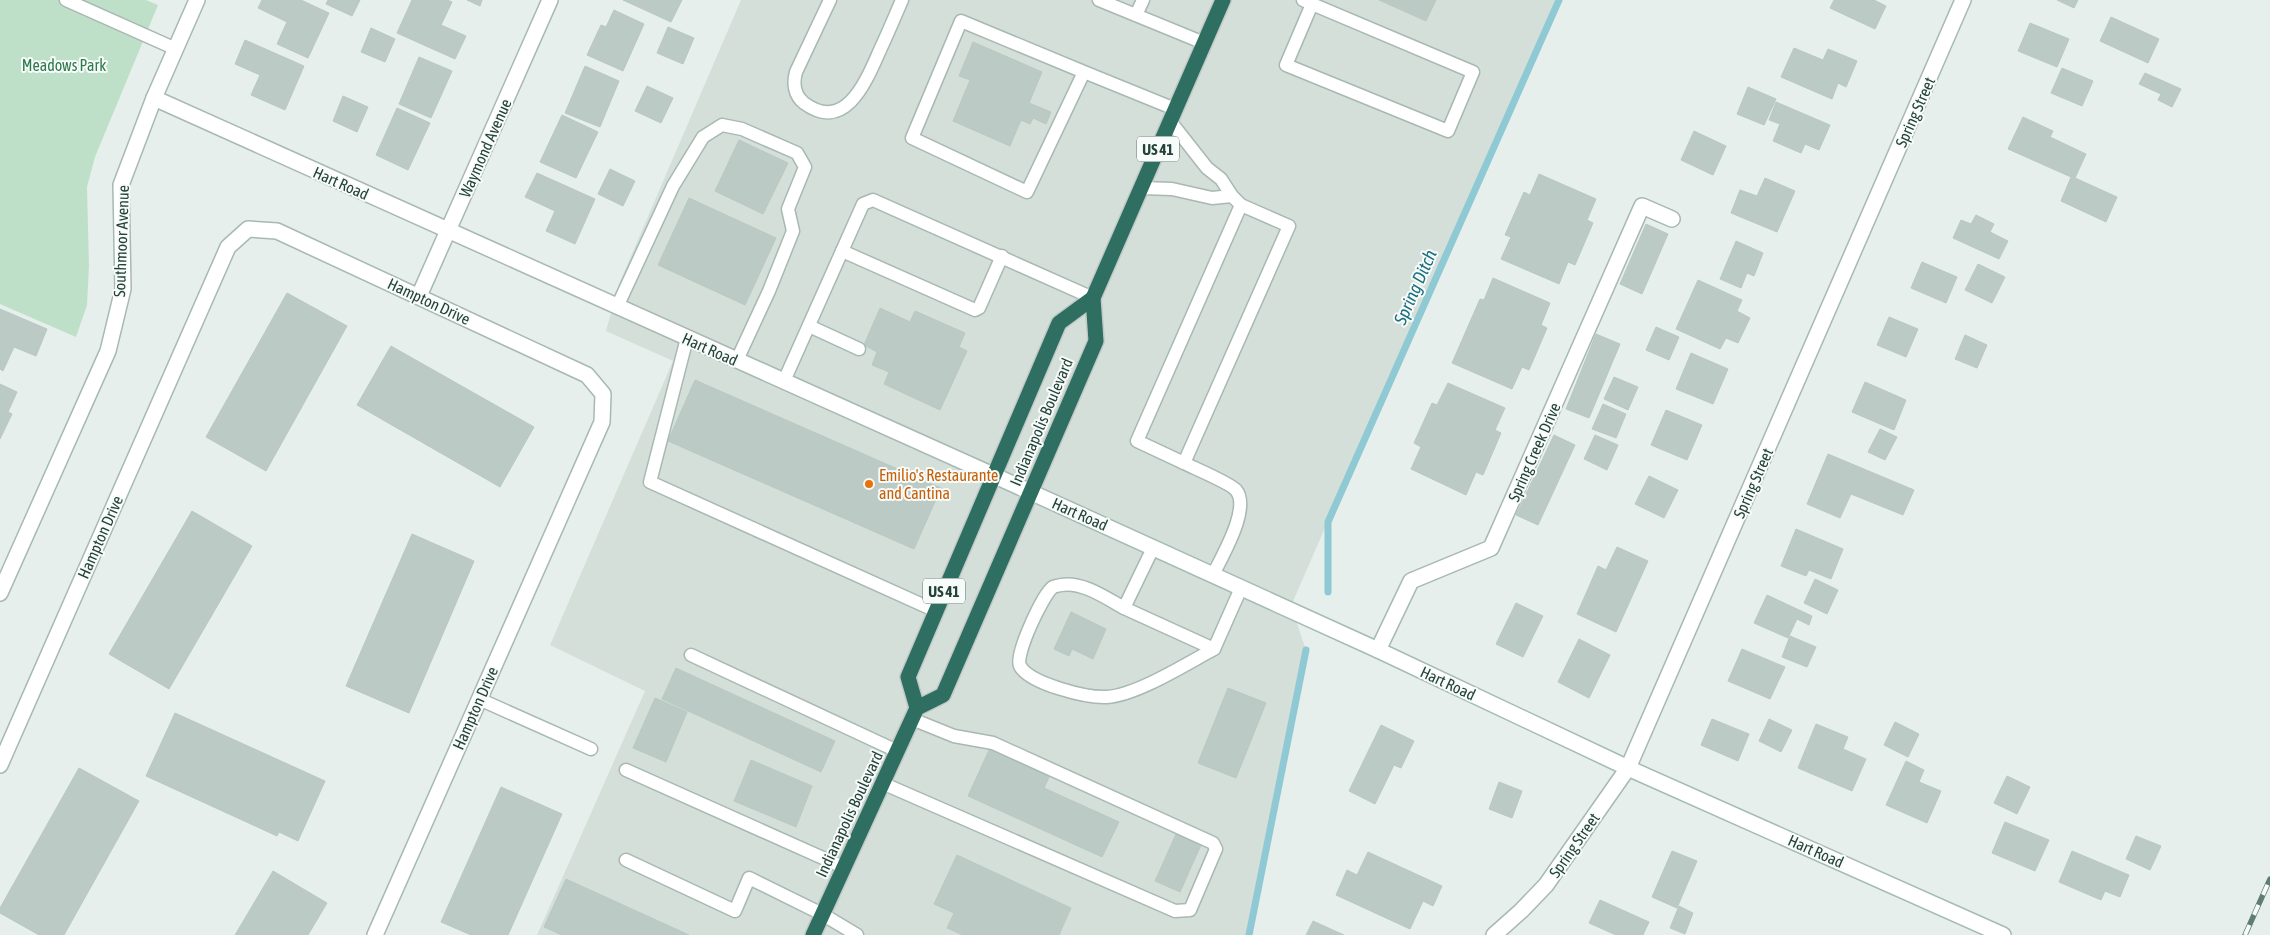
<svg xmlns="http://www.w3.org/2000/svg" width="2270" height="935" viewBox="0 0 2270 935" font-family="'Asap Condensed',sans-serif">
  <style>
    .built { fill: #d4dfda }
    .green { fill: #bfe0c8 }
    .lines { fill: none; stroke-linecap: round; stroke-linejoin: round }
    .stream { stroke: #8ec9d4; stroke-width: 7 }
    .building { fill: #bbcac4; stroke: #b8c9c2 }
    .lane-casing { stroke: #a8b8b2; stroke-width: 15 }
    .street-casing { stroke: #a8b8b2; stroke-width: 18 }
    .secondary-casing { stroke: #a4bbb3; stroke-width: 18 }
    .highway-casing { stroke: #c2cac8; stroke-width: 18 }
    .lane { stroke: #fff; stroke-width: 12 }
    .street { stroke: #fff; stroke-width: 15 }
    .secondary { stroke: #fff; stroke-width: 15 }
    .highway { stroke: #2f6f62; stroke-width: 15 }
    .rail-casing { stroke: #5f7d75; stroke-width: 5.5 }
    .rail { stroke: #f7fbf9; stroke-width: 4; stroke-dasharray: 11; stroke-linecap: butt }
    .food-dot { fill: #e8710a; stroke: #f7fbf9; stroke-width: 2 }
    .labels { text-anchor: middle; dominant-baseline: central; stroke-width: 4; stroke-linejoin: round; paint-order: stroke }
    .shield { fill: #f7fbf9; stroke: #637a73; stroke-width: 1 }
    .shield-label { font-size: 15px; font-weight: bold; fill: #24423a }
    .park-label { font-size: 16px; fill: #2d7a4b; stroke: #f7fbf9 }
    .street-label { font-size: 16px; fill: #24423a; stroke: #f7fbf9 }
    .food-label { font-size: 16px; fill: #c56008; stroke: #f7fbf9; text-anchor: start }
    .water-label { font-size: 18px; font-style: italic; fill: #1c6f80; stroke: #f7fbf9 }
  </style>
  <rect width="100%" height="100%" fill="#e6efeb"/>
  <polygon class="built" points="741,0 1557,0 1479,174 1291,606 1306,650 1249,935 537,935 645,691 550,645 673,361 606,331 619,284"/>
  <polygon class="green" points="0,0 146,0 158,5 95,157 87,187 89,266 87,305 76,337 0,304"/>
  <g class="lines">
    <g class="stream">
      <polyline points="1328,592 1328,522 1559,0"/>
      <polyline points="1249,935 1306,650"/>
    </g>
  </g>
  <g class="building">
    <polygon points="262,0 301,0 329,13 308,58 277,44 287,22 258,8"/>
    <polygon points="328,0 360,0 352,16 326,4"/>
    <polygon points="412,0 447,0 452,2 441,25 466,36 455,59 397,33"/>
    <polygon points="467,0 482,0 480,6"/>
    <polygon points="623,0 682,0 671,22"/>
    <polygon points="1379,0 1436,0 1426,21"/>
    <polygon points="1834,0 1874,0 1886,6 1875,29 1830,8"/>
    <polygon points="2057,0 2078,0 2074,8"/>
    <polygon points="614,10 644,24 623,71 587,55 601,25 606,27"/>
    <polygon points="2111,17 2159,39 2148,63 2100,41"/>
    <polygon points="2030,23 2069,39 2057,67 2018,51"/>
    <polygon points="668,27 694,38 683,64 657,53"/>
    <polygon points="371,28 395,39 385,62 361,52"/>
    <polygon points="245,40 304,66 285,110 251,95 260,75 235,64"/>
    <polygon points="973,42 1042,72 1029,103 1051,112 1046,124 1033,118 1030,124 1021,120 1010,146 953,121 970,80 959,76"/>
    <polygon points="1794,48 1823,60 1828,49 1857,61 1846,87 1838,83 1832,99 1781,77"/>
    <polygon points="419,57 452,71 431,118 399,104"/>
    <polygon points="585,66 619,81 600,127 565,113"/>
    <polygon points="2062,68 2093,81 2082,106 2051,93"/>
    <polygon points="2145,73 2181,89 2172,107 2158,100 2161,94 2139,84"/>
    <polygon points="647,86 673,98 661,123 635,111"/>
    <polygon points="1748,87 1776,99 1764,125 1737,114"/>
    <polygon points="343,96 368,107 357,132 333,121"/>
    <polygon points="1776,102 1830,125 1819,150 1805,144 1801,153 1773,141 1780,124 1769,120"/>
    <polygon points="397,108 430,123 408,170 376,155"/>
    <polygon points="562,115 598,132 576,178 540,162"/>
    <polygon points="2023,117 2053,131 2050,137 2086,154 2075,178 2117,197 2106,222 2061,201 2071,177 2008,149"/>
    <polygon points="1694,131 1726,146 1713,175 1681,160"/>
    <polygon points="739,140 788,163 763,214 715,191"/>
    <polygon points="610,169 635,181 623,206 598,194"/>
    <polygon points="537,173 595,199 575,244 546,231 555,211 525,197"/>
    <polygon points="1539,174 1596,199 1587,220 1593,223 1575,265 1568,262 1559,284 1501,259 1511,237 1505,235 1524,192 1530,195"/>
    <polygon points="1765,178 1795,191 1777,232 1731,213 1740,190 1757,196"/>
    <polygon points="689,198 776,238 745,305 658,265"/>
    <polygon points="1976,215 1994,224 1990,232 2008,241 1999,259 1953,238 1961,220 1971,224"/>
    <polygon points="1646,224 1668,234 1642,294 1620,284"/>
    <polygon points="1736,241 1763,253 1754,276 1747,273 1741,288 1720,279"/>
    <polygon points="1922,262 1957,277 1946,303 1911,288"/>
    <polygon points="1978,264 2005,277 1992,303 1965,290"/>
    <polygon points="1493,278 1550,303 1541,325 1547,328 1529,370 1522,367 1512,389 1452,363 1480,299 1484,300"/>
    <polygon points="1698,280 1742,300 1737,311 1750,318 1738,343 1726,338 1720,349 1676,329"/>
    <polygon points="287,293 347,326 266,471 206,437"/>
    <polygon points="880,308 910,322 915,311 965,333 959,347 967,351 940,410 884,384 889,372 872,365 877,352 864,345"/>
    <polygon points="0,309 47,329 36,356 14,347 3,371 0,369"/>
    <polygon points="1889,317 1918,329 1906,357 1877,345"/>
    <polygon points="1656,327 1679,337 1669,360 1646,350"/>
    <polygon points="1596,334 1620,344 1589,418 1566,409"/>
    <polygon points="1965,335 1987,345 1977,368 1955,359"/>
    <polygon points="391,346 534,427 500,487 357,405"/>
    <polygon points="1691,353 1728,369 1713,404 1676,389"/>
    <polygon points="1614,377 1638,387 1628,410 1604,399"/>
    <polygon points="695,380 941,488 914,549 668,441"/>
    <polygon points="1865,382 1906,400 1894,430 1852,412"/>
    <polygon points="1448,383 1505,408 1495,430 1501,433 1483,475 1476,472 1466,495 1411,469 1421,447 1414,443 1432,403 1437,405"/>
    <polygon points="0,384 17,392 8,412 12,414 0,439"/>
    <polygon points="1603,404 1626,414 1616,438 1592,429"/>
    <polygon points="1666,410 1702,425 1687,460 1651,445"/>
    <polygon points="1880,429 1897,437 1885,460 1868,452"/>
    <polygon points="1554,435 1575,445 1538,525 1516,515"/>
    <polygon points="1595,435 1618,445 1607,470 1584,459"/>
    <polygon points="1828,454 1914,490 1903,515 1851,494 1840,518 1807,504"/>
    <polygon points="1649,476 1678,490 1664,518 1635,504"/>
    <polygon points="192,511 252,546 169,689 109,654"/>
    <polygon points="1796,529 1843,549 1831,579 1809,570 1806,576 1781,566"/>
    <polygon points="412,534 474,561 409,713 346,686"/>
    <polygon points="1617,547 1648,561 1616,632 1577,614 1598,566 1606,570"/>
    <polygon points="1815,579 1838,590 1827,614 1804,603"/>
    <polygon points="1767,595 1812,616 1809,625 1797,619 1788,638 1754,623"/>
    <polygon points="1516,603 1543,616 1523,657 1496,644"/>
    <polygon points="1071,612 1106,629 1093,659 1072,649 1069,656 1054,649"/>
    <polygon points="1790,636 1816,647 1807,667 1782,657"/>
    <polygon points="1579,639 1610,655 1589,698 1558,682"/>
    <polygon points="1742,649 1785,667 1770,699 1728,681"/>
    <polygon points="676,668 835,741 821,772 662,699"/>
    <polygon points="1228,688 1266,703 1236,778 1198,763"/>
    <polygon points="655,698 687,712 666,762 633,748"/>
    <polygon points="175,713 325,781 298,841 279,832 277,836 146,776"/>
    <polygon points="1712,719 1749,734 1738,761 1701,745"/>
    <polygon points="1769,719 1792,730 1781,752 1759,741"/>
    <polygon points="1895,722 1919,734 1908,757 1884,745"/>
    <polygon points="1816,724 1848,737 1843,749 1866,759 1852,791 1798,768"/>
    <polygon points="1381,725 1414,741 1401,768 1394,765 1375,804 1349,791"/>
    <polygon points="990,748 1050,775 1044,788 1119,822 1102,857 968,796"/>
    <polygon points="751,760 812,786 796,827 734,801"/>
    <polygon points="1906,761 1924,770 1919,782 1941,791 1927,823 1886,805"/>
    <polygon points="79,768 139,801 64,935 39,935 0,913 0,908"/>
    <polygon points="2007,776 2030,787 2017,814 1994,803"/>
    <polygon points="1499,782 1522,791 1512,818 1489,809"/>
    <polygon points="501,787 562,814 508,935 471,935 441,922"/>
    <polygon points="2005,822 2049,840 2035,871 1992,853"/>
    <polygon points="1176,834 1201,845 1180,892 1155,881"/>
    <polygon points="2136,836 2161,846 2150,870 2126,859"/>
    <polygon points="1672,851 1697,861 1677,908 1652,897"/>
    <polygon points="2072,851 2129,875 2120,897 2105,891 2101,900 2059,882"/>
    <polygon points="1368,852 1442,886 1433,906 1423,901 1410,929 1336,895 1347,870 1357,875"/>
    <polygon points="957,855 1071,908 1059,935 963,935 947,928 954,913 934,904"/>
    <polygon points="273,871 327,903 308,935 235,935"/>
    <polygon points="566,879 689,935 562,935 544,927"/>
    <polygon points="1600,900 1649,922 1643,935 1616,935 1589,923"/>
    <polygon points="1679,906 1693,913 1685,934 1670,928"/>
    <polygon points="1313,921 1344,935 1306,935"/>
  </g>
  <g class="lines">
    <g class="lane-casing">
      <g id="lane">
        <polyline points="66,0 176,49"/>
        <path d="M 830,0 L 796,72 C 793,83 794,95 804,103 C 846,134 867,79 880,50 C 888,33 895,16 902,0"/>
        <polyline points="1099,0 1204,43"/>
        <polyline points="1303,0 1312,4 1473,72 1448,131 1286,65 1312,4"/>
        <polyline points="1136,15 1143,0"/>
        <polyline points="1084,72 961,21 912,138 1027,192 1084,72 1175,109"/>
        <polyline points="1141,188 1172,189 1212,198 1232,196 1221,179 1207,168 1170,121"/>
        <polyline points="1232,196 1241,205 1289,226 1184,463 1137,441 1241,205"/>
        <polyline points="842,251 975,310 979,308 1002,256"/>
        <polyline points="617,307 673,186 703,137 722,125 742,129 797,153 805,167 788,209 793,231 769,291 737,360"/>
        <polyline points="809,326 859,349"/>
        <polyline points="687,338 650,482 936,611"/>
        <polyline points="784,381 863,204 873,200 1093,298"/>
        <path d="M 1184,463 C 1194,468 1230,483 1236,490 C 1251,508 1222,556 1213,575"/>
        <polyline points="1153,548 1124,608 1214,649 1241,588"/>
        <path d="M 1124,608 C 1106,598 1082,581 1061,585 C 1058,586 1055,586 1053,587 C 1043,594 1014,656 1020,666 C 1030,684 1087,698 1107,697 C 1137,695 1186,664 1214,649"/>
        <polyline points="691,655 897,751"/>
        <polyline points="479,699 591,749"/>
        <polyline points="626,770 843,867"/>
        <polyline points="882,783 1175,911 1190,910 1216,849 1213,843 993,743 954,736 912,719"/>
        <polyline points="626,860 735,911 749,878 822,914 857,935"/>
      </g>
    </g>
    <g class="street-casing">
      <g id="street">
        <polyline points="154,98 993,475"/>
        <polyline points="419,296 550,0"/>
        <polyline points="0,593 108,351 123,289 121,185 154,98 197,0"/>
        <polyline points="1378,650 1411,581 1491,548 1642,206 1672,219"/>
        <polyline points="0,765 228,247 248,229 277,231 587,375 603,394 602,422 375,935"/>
        <polyline points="1494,935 1521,911 1546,885 1628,768 1963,0"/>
      </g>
    </g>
    <g class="secondary-casing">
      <polyline id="secondary" points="993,475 1378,650 1628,768 2003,935"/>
    </g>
    <g class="highway-casing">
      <g id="highway">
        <polyline points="917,708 908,677 1059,323 1093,298"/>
        <polyline points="813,935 917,708 943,695 1096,341 1093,298 1223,0"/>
      </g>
    </g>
    <use href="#lane" class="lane"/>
    <use href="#street" class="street"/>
    <use href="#secondary" class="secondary"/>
    <use href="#highway" class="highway"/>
    <g class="rail-casing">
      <polyline id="rail" points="2245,935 2270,879"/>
    </g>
    <use href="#rail" class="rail"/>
  </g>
  <circle class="food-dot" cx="869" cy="484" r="5"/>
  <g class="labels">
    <g class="shield">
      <rect x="1137" y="136.5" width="42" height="25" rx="4"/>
      <rect x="923" y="578.5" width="42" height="25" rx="4"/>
    </g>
    <g class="shield-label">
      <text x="1158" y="149">US 41</text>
      <text x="944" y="591">US 41</text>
    </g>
    <g class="park-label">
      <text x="64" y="65">Meadows Park</text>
    </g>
    <g class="street-label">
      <text transform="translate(1915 112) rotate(-66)">Spring Street</text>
      <text transform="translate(485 148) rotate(-66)">Waymond Avenue</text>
      <text transform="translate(341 183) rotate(24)">Hart Road</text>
      <text transform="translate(121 241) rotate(-88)">Southmoor Avenue</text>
      <text transform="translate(429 301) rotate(25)">Hampton Drive</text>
      <text transform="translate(710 349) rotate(24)">Hart Road</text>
      <text transform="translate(1041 422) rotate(-67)">Indianapolis Boulevard</text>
      <text transform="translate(1534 452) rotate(-66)">Spring Creek Drive</text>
      <text transform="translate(1753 483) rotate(-66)">Spring Street</text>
      <text transform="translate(1080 514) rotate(24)">Hart Road</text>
      <text transform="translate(100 537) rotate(-66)">Hampton Drive</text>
      <text transform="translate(1448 683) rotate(25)">Hart Road</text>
      <text transform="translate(475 708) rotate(-66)">Hampton Drive</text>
      <text transform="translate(849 814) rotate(-65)">Indianapolis Boulevard</text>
      <text transform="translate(1574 845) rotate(-55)">Spring Street</text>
      <text transform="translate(1816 851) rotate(24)">Hart Road</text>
    </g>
    <g class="food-label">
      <text x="879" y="475">Emilio's Restaurante<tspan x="879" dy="18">and Cantina</tspan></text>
    </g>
    <g class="water-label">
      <text transform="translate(1415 287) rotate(-66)">Spring Ditch</text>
    </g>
  </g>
</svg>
